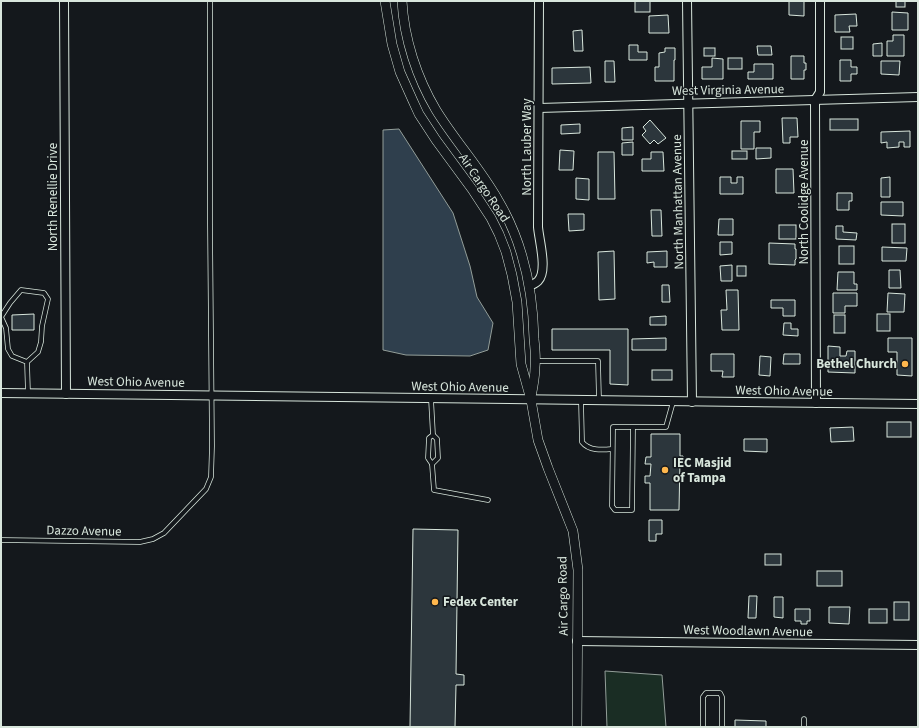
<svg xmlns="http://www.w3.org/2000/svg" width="919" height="728" viewBox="0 0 919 728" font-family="'Source Sans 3',sans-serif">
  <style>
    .green { fill: #1a2d24; stroke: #939e99 }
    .water { fill: #2f3f4d; stroke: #939e99 }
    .building { fill: #2c363c; stroke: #d8e6dc }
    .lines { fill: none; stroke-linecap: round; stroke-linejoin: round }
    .service-casing { stroke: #d8e6dc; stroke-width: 5.5 }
    .minor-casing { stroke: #d8e6dc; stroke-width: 10 }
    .tertiary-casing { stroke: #d8e6dc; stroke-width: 10 }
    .service { stroke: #14181c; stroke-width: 4 }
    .minor { stroke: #14181c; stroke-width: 8 }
    .tertiary { stroke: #14181c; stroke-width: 9 }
    .poi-dot { fill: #ffb74d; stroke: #14181c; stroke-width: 1.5 }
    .labels { text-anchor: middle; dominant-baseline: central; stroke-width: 3; stroke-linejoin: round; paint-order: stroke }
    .street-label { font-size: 13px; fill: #d8e6dc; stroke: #14181c }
    .poi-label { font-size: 13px; font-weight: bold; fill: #d8e6dc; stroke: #14181c; text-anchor: start }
  </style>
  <rect width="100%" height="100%" fill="#14181c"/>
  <polygon class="green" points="605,671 662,675 666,727 607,727"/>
  <polygon class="water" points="399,129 453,213 470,266 477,297 493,323 488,350 470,356 406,355 383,350 383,130"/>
  <g class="building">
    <rect x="635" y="1" width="15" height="11"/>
    <polygon points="789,1 804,1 804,16 789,15"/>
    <rect x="896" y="1" width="9" height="6"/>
    <polygon points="892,12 908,13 908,30 892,30"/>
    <polygon points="856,14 857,26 849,26 850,32 835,32 835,15"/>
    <polygon points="668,15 669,33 649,33 649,16"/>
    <polygon points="582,30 583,51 574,51 573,31"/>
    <polygon points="893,35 904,35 904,56 887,56 887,41 893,41"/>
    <rect x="841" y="37" width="12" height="12"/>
    <polygon points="882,43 882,56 873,56 873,44"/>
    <polygon points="629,45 638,45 638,52 647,52 647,60 629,60"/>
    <polygon points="757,46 771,46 772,55 758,55"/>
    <polygon points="665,48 675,48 675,60 674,60 674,81 655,81 655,67 659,67 659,53 665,52"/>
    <rect x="704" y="48" width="11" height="8"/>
    <polygon points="791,56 804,56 804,63 806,63 806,70 804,70 804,79 791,79"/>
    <polygon points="712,58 723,59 723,79 702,79 702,67 712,67"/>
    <rect x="728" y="58" width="14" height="11"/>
    <polygon points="840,60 851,60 851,67 857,67 857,74 851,74 851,81 840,81"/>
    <polygon points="605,61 614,61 615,82 605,82"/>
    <polygon points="881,61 900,61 899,75 881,74"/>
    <polygon points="754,64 773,64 773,79 748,79 748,72 754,72"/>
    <polygon points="590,67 591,83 552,84 552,68"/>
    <polygon points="782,118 797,118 798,137 790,137 790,143 783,143"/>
    <rect x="830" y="119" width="28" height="11"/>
    <polygon points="650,120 666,138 658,144 654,140 650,144 642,135 646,131 643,127"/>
    <polygon points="741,121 760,121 760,132 754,132 754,149 741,149"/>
    <polygon points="580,124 580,133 561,134 561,125"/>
    <polygon points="633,127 633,140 622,140 622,128"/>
    <polygon points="910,131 910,147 904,147 904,142 899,142 899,147 887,148 887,142 881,143 881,132"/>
    <polygon points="633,142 633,155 622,155 622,143"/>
    <polygon points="756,148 771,148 771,158 756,159"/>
    <polygon points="560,150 574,151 573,170 559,170"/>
    <rect x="732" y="151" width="15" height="8"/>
    <polygon points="598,152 614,152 615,199 598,199"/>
    <polygon points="651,152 663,152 664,171 642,171 642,159 651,159"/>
    <polygon points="776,169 793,169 794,193 776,193"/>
    <polygon points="720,177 731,177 731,183 737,183 737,177 743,177 743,194 720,194"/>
    <polygon points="890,177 890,197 881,197 881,178"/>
    <polygon points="576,178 589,179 589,200 576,199"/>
    <polygon points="837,193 852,193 852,201 849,201 849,210 837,210"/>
    <polygon points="881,202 903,202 903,216 881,215"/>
    <polygon points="651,210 661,210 662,236 652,236"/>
    <polygon points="568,214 584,214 584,230 569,231"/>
    <polygon points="719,219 733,219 733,235 718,235"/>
    <rect x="892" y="224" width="13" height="19"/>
    <rect x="779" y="225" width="17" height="14"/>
    <polygon points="836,226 843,226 843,232 857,233 856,240 836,239"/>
    <polygon points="720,242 732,242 732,254 720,255"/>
    <polygon points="769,243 795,244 795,249 796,249 796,259 795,260 795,265 769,264"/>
    <rect x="839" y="246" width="15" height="18"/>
    <polygon points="882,247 907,248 906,261 882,261"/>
    <polygon points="614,251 615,299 599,300 598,252"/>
    <polygon points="667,251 667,267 654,267 654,262 647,263 647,252"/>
    <polygon points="732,265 732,281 721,281 720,266"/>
    <rect x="737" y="266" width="9" height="10"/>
    <polygon points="889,270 900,270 901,288 889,288"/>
    <polygon points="838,272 854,272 854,284 857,284 857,290 837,290"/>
    <polygon points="662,285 669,285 670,302 662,302"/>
    <polygon points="726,290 738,290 739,330 722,330 721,310 727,310"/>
    <polygon points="833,293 857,293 857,306 845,306 845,313 833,313"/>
    <polygon points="888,293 905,294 904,312 887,312"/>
    <polygon points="771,300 795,300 795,316 783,316 783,308 771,308"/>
    <polygon points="34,314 34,330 12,330 12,315"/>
    <rect x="877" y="314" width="13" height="17"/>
    <rect x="834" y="315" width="11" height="18"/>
    <polygon points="666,316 666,325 650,325 650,317"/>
    <polygon points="784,323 791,323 791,329 798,329 798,336 783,335"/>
    <polygon points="552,329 628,329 628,385 610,384 610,350 552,350"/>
    <polygon points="666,338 666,350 632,350 632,339"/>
    <polygon points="888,338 912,338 912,376 897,375 897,352 888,352"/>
    <polygon points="828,346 840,347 840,356 846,356 847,351 855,351 855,373 828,372"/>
    <polygon points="711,354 734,354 734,377 722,377 723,371 711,371"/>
    <polygon points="784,354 800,354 800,364 783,364"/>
    <polygon points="760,356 771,357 770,376 759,375"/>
    <rect x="652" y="370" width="20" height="10"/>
    <rect x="887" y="422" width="24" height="15"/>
    <polygon points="853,427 854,441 831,442 830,428"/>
    <polygon points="651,434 680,434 680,456 683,456 683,461 680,460 679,510 650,510 650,483 645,483 645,476 650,476 651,464 645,464 646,457 651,457"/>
    <polygon points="744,439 767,439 767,452 744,451"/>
    <polygon points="649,520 662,520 662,534 656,534 656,541 649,541"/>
    <polygon points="413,529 458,530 456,674 464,675 464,685 456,685 455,727 410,727"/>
    <rect x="765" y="554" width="16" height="11"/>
    <rect x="817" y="571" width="25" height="15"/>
    <polygon points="749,596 757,596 756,618 748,618"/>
    <polygon points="774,597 783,597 783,618 774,617"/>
    <rect x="894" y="602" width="15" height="18"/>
    <polygon points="829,607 850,607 849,624 829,623"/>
    <polygon points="795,609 810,609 810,621 807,621 807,624 801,624 801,621 795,621"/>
    <rect x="869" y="609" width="18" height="14"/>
    <polygon points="735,720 766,721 766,727 735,727"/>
  </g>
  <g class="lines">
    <g class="service-casing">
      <g id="service">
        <polyline points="536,361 598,361 599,400"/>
        <polyline points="27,362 12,356 8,349 6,328 1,317 10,303 21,290 44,293 48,299 42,326 41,342 38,352 27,362 28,393"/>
        <polyline points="431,399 433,435 429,438 428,458 432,464 434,490 488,500"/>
        <path d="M 581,401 L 582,442 C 589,451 602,450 612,449"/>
        <polyline points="633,427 632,510 615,510 612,506 613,427 666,427 673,402"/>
        <polyline points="432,464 438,458 437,439 433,435"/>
        <polyline points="1,540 140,542 153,539 164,533 206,489 211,477 212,446 210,224 210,1"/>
        <polyline points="804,719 804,727"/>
        <polyline points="703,727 703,697 706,693 720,693 722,697 722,727"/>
      </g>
    </g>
    <g class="minor-casing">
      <g id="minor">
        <polyline points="64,1 66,394"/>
        <polyline points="687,1 692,402"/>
        <polyline points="539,108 918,97"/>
        <path d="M 529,286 C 532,285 536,283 538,281 C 548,271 539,240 538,227 L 539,1"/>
        <polyline points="1,393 918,404"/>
        <polyline points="816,403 815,100 820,92 820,1"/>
        <polyline points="577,641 918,645"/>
      </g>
    </g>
    <g class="tertiary-casing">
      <g id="tertiary">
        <polyline points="385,1 392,44 400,72 413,101 419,114 436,140 472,189 491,218 499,234 506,252 512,275 517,302 521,364 531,400 538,440 548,468 573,531 578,570 577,727"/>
        <path d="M 402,1 C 404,39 417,78 436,110 C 455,141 480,168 498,200 C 523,242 533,291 534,339 C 535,348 536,358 535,367 C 535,377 533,387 531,397"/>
      </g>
    </g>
    <use href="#service" class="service"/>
    <use href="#minor" class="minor"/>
    <use href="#tertiary" class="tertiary"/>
  </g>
  <g class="poi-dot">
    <circle cx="905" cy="364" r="4"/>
    <circle cx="665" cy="470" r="4"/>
    <circle cx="435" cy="602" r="4"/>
  </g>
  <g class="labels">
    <g class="street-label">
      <text transform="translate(728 90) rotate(-1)">West Virginia Avenue</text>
      <text transform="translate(527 147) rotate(-90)">North Lauber Way</text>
      <text transform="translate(484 188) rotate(56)">Air Cargo Road</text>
      <text transform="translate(53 197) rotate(-90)">North Renellie Drive</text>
      <text transform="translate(678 202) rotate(-91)">North Manhattan Avenue</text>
      <text transform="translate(804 202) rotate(-90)">North Coolidge Avenue</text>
      <text transform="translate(136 382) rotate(1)">West Ohio Avenue</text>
      <text transform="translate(460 387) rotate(1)">West Ohio Avenue</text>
      <text transform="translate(784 391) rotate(1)">West Ohio Avenue</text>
      <text transform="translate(84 531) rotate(1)">Dazzo Avenue</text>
      <text transform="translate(563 596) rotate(-91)">Air Cargo Road</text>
      <text transform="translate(748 631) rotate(1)">West Woodlawn Avenue</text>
    </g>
    <g class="poi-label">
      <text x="897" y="364" text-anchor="end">Bethel Church</text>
      <text x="673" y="463">IEC Masjid<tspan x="673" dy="15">of Tampa</tspan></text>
      <text x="443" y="602">Fedex Center</text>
    </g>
  </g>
  <rect width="919" height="728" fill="none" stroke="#d8e6dc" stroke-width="4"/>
</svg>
